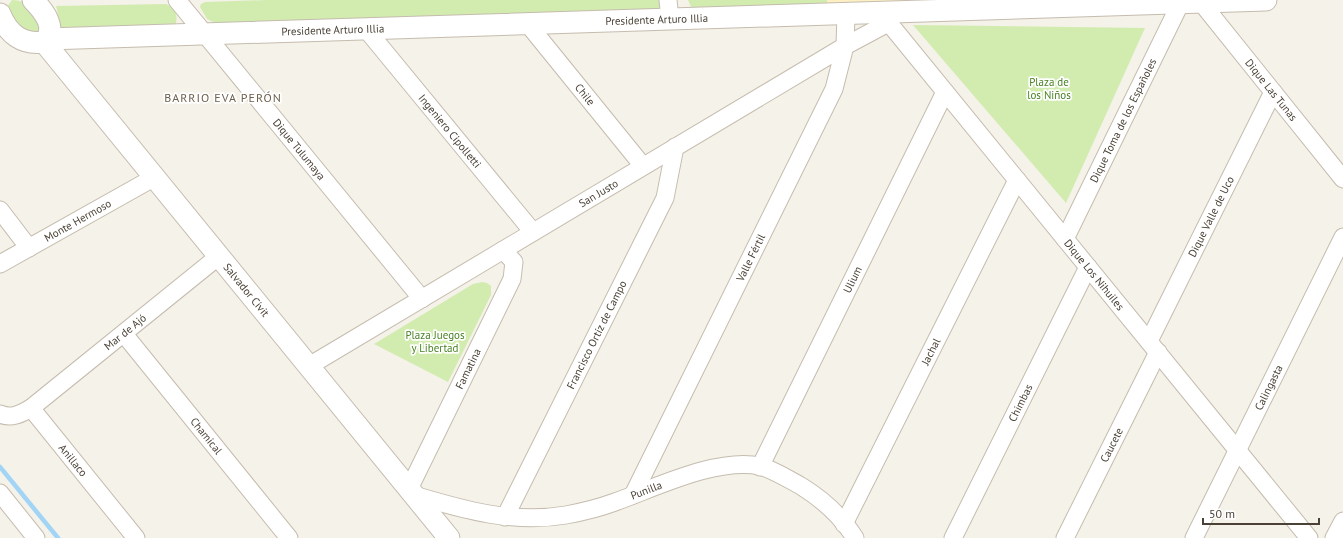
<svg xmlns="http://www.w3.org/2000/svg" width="1343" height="538" viewBox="0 0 1343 538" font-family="'PT Sans',sans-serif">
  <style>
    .green { fill: #d2ecb0 }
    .sand { fill: #fbefc3 }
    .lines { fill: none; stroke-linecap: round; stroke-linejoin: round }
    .stream { stroke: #a2d5f5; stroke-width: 4.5 }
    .minor-casing { stroke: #c5bcae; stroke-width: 19 }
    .tertiary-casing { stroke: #c5bcae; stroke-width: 23 }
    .minor { stroke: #fff; stroke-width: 17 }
    .tertiary { stroke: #fff; stroke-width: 21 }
    .labels { text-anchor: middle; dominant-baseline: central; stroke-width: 3.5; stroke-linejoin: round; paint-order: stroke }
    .street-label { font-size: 11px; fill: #4a4237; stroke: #fff }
    .park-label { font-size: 11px; fill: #498125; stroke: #fff }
    .neighbourhood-label { font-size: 12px; letter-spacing: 1px; fill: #6d604d; stroke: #fff }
  </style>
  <rect width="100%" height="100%" fill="#f5f2e9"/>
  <g class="green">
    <path d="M 12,0 C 31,0 37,18 41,33 L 21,31 L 7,7 Z"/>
    <polygon points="267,0 662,0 659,8 655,10 215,23 207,19 200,7 201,4 205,2"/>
    <polygon points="688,0 827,0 827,7 692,9"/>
    <path d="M 166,4 C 175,7 179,16 175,25 L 62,30 L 56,6 Z"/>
    <polygon points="913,25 1145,28 1066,203"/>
    <polygon points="482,282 487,283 491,286 491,295 448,382 374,344 473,284"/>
  </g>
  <polygon class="sand" points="827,0 987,0 827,7"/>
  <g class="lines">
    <polyline class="stream" points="0,467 58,538"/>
    <g class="minor-casing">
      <g id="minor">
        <path id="s1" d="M 177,0 L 422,299"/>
        <polyline points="668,0 670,19"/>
        <path id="s2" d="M 1200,1 L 1343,179"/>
        <path id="s3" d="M 880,12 L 1309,538"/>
        <path id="s4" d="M 527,23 L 643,166"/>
        <path id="s5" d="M 366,29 L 533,232"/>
        <polyline points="0,210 29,248"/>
        <path id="s6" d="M 1065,239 L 1181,2"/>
        <path id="s7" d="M 0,264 L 155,177"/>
        <path id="s8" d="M 124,334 L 289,538"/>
        <path id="s9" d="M 1149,341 L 1273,92"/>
        <path id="s10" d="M 309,366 L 845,46 L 888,23"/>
        <path id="s11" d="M 31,408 L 219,256"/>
        <path id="s12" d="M 0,414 C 11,419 21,414 31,408 L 136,538"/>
        <path id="s13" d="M 760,467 L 945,92"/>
        <path id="s14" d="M 409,489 L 512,279 L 514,262 L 503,250"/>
        <polyline points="0,493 36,538"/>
        <path id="s15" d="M 414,495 C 464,510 513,524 566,515 C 582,512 599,508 615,502 C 655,488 717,457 760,466 C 774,470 788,479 801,486 C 822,499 842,517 855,538"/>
        <path id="s16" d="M 633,495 L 834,89 L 845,46 L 846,13"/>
        <path id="s17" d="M 505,517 L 665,198 L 675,147"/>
        <path id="s18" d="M 844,524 L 1017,180"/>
        <path id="s19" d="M 953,538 L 1088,267"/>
        <path id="s20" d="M 1065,538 L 1158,352"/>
        <path id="s21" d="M 1194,538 L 1343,237"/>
        <polyline points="1334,538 1343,521"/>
      </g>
    </g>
    <g class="tertiary-casing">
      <g id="tertiary">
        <path d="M 0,14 C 8,34 22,45 44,42 C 58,29 44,11 33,0"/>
        <path id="s22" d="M 47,39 L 1266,0"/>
        <path id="s23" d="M 44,42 L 449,538"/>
      </g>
    </g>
    <use href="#minor" class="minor"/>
    <use href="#tertiary" class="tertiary"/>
  </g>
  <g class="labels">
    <g class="street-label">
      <text stroke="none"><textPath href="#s22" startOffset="610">Presidente Arturo Illia</textPath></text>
      <text stroke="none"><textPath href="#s22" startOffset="286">Presidente Arturo Illia</textPath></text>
      <text stroke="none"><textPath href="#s2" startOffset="114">Dique Las Tunas</textPath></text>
      <text stroke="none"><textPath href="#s4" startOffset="92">Chile</textPath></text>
      <text stroke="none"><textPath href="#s6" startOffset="132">Dique Toma de los Españoles</textPath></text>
      <text stroke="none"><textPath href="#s5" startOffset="132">Ingeniero Cipolletti</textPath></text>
      <text stroke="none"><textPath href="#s1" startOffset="193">Dique Tulumaya</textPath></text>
      <text stroke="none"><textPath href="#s10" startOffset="337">San Justo</textPath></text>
      <text stroke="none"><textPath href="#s9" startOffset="139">Dique Valle de Uco</textPath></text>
      <text stroke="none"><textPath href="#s7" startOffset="89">Monte Hermoso</textPath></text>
      <text stroke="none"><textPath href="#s16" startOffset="265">Valle Fértil</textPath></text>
      <text stroke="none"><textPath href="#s3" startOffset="339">Dique Los Nihuiles</textPath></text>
      <text stroke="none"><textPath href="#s13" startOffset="209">Ulium</textPath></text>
      <text stroke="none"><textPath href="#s23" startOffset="320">Salvador Civit</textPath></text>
      <text stroke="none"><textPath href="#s11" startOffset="121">Mar de Ajó</textPath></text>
      <text stroke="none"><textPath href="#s17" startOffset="204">Francisco Ortíz de Campo</textPath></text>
      <text stroke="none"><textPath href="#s18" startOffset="193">Jachal</textPath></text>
      <text stroke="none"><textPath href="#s14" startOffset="134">Famatina</textPath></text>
      <text stroke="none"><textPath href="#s21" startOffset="168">Calingasta</textPath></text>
      <text stroke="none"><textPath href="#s19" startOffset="151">Chimbas</textPath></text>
      <text stroke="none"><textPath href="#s8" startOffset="131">Chamical</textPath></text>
      <text stroke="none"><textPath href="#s20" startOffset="104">Caucete</textPath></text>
      <text stroke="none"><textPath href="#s12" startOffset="100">Anillaco</textPath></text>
      <text stroke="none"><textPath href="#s15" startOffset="239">Punilla</textPath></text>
    </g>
    <g class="park-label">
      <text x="1049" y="82">Plaza de<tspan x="1049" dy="13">los Niños</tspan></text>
      <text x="435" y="335">Plaza Juegos<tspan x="435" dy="13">y Libertad</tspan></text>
    </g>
    <g class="neighbourhood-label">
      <text x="223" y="97">BARRIO EVA PERÓN</text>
    </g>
  </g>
  <path d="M1203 518v6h116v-6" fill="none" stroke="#4a4237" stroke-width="2"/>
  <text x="1209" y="518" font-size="12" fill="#4a4237" stroke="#ffffff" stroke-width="3" paint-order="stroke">50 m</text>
</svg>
